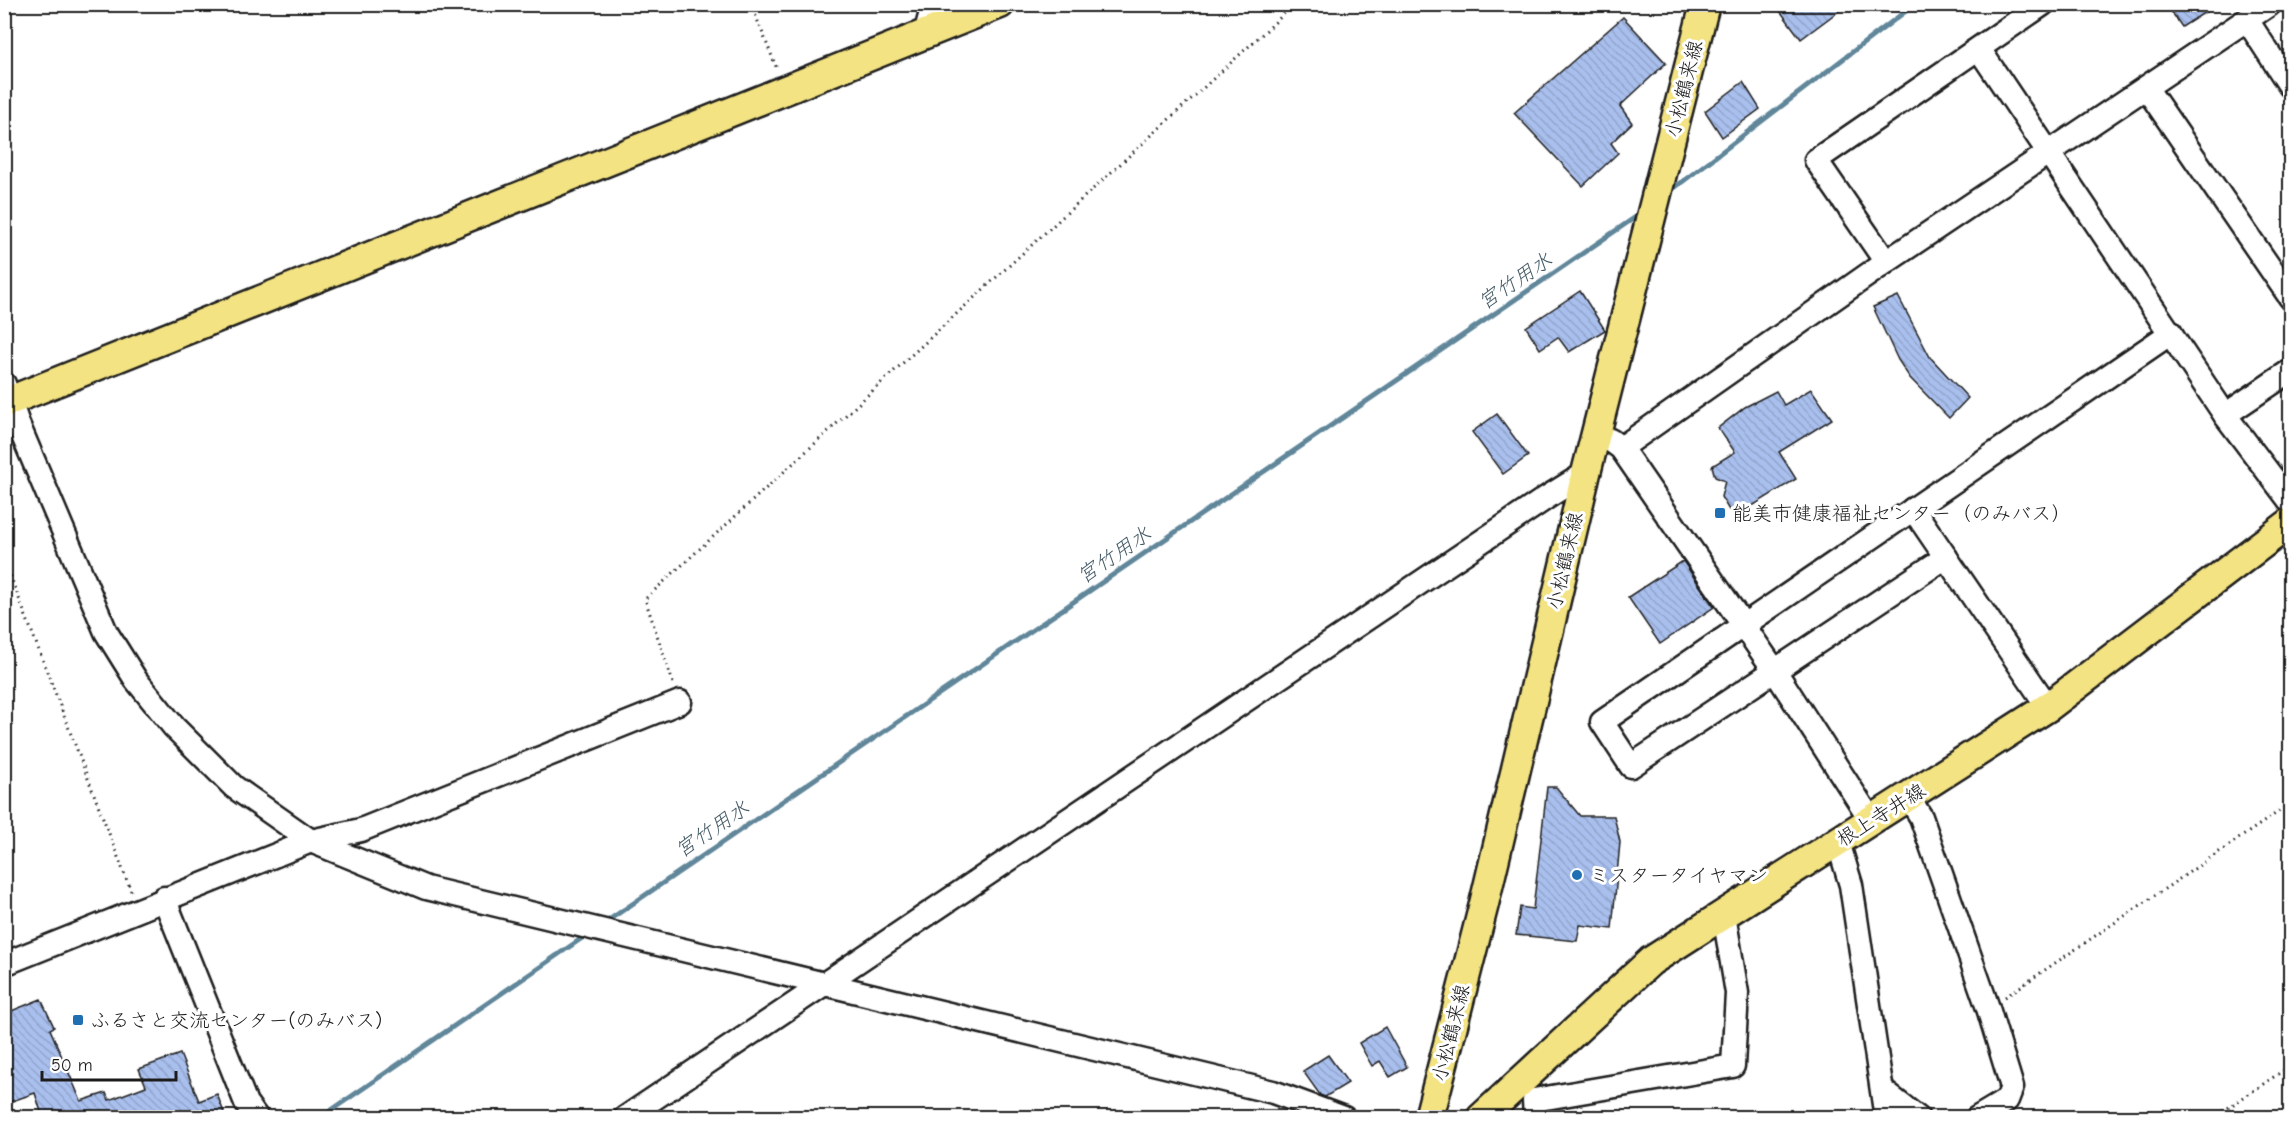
<svg xmlns="http://www.w3.org/2000/svg" width="2295" height="1122" viewBox="0 0 2295 1122" font-family="'Comic Neue','Klee One',sans-serif">
  <style>
    .lines { fill: none; stroke-linecap: round; stroke-linejoin: round }
    .stream { stroke: #60869a; stroke-width: 5 }
    .building { fill: url(#building-back-hatch); stroke: #1c1c1c; stroke-width: 1.5 }
    .minor-casing { stroke: #1c1c1c; stroke-width: 27 }
    .major-casing { stroke: #1c1c1c; stroke-width: 33 }
    .path { stroke: #1c1c1c; stroke-width: 3; stroke-dasharray: 1.5 4.5; stroke-linecap: butt }
    .minor { stroke: #fff; stroke-width: 22 }
    .major { stroke: #f4e382; stroke-width: 28 }
    .poi-dot { fill: #1f6fb2; stroke: #fff; stroke-width: 2 }
    .labels { text-anchor: middle; dominant-baseline: central; stroke-width: 6; stroke-linejoin: round; paint-order: stroke }
    .street-label { font-size: 20px; fill: #1c1c1c; stroke: #fff }
    .poi-label { font-size: 20px; fill: #1c1c1c; stroke: #fff; text-anchor: start }
    .water-label { font-size: 21px; font-style: italic; fill: #445a66; stroke: #fff }
  </style>
  <defs>
    <pattern id="building-back-hatch" width="6" height="6" patternUnits="userSpaceOnUse" patternTransform="scale(1.5)"><rect width="6" height="6" fill="#a9bfed"/><path d="M-1 5l2 2M0 0l6 6M5-1l2 2" fill="none" stroke="#91a4cb"/></pattern>
  </defs>
  <rect width="100%" height="100%" fill="#fff"/>
  <filter id="ink" filterUnits="userSpaceOnUse"><feTurbulence type="fractalNoise" baseFrequency=".0167" numOctaves="2"/><feDisplacementMap in="SourceGraphic" scale="12" xChannelSelector="R" yChannelSelector="G"/><feConvolveMatrix kernelMatrix="1 2 1 2 8 2 1 2 1" color-interpolation-filters="sRGB"/></filter>
  <g filter="url(#ink)">
    <g class="lines">
      <g class="stream">
        <polyline points="1669,192 1915,4"/>
        <polyline points="603,924 1640,214"/>
        <polyline points="320,1118 588,934"/>
      </g>
    </g>
    <g class="building">
      <polygon points="1775,4 1848,4 1801,39"/>
      <polygon points="2166,4 2218,4 2182,27"/>
      <polygon points="1623,17 1666,63 1620,106 1632,123 1611,143 1618,153 1583,186 1514,113"/>
      <polygon points="1743,82 1760,109 1722,137 1705,111"/>
      <polygon points="1580,291 1605,330 1569,352 1558,337 1540,349 1526,327"/>
      <polygon points="1898,296 1930,357 1968,398 1949,418 1910,378 1898,360 1873,307"/>
      <polygon points="1811,389 1832,419 1779,452 1796,479 1741,513 1729,510 1721,497 1725,481 1715,477 1712,466 1735,452 1718,428 1745,407 1776,391 1784,405"/>
      <polygon points="1497,414 1528,456 1503,474 1472,432"/>
      <polygon points="1683,561 1714,607 1660,644 1628,597"/>
      <polygon points="1547,787 1556,787 1580,816 1614,816 1620,842 1612,929 1580,925 1577,941 1516,935 1520,907 1533,909"/>
      <polygon points="41,999 54,1027 50,1029 81,1101 106,1093 109,1100 146,1086 139,1069 180,1054 199,1101 217,1094 226,1118 43,1118 35,1093 4,1104 4,1014"/>
      <polygon points="1385,1027 1407,1067 1390,1077 1380,1061 1372,1066 1359,1043"/>
      <polygon points="1328,1055 1348,1083 1325,1097 1320,1095 1303,1071"/>
    </g>
    <g class="lines">
      <g class="minor-casing">
        <g id="minor">
          <polyline points="2247,20 2290,86"/>
          <polyline points="925,35 933,4"/>
          <polyline points="1979,49 2225,415 2290,501"/>
          <polyline points="2147,89 2290,297"/>
          <polyline points="1886,262 1816,160 2043,4"/>
          <polyline points="4,384 18,424 106,632 136,680 174,727 234,787 311,841 426,888 1273,1092 1344,1118"/>
          <polyline points="2225,415 2290,371"/>
          <polyline points="1610,440 1621,448 1775,671 1871,820"/>
          <polyline points="1621,448 1886,262 2270,4"/>
          <polyline points="1913,509 2048,707"/>
          <polyline points="1946,557 1631,766 1602,722 2171,333"/>
          <polyline points="1909,798 1921,817 1988,1008 2012,1087 2007,1100 1977,1118"/>
          <polyline points="1838,842 1851,885 1886,1118"/>
          <polyline points="164,898 246,1103 257,1118"/>
          <polyline points="4,964 311,841 361,830 680,702"/>
          <polyline points="1883,1091 1918,1118"/>
          <polyline points="625,1118 1549,496 1586,473"/>
          <polyline points="1535,1118 1534,1100 1733,1066 1737,993 1724,915"/>
        </g>
      </g>
      <g class="major-casing">
        <g id="major">
          <polyline points="4,403 1000,4"/>
          <polyline points="1429,1118 1484,904 1586,473 1705,4"/>
          <polyline points="1481,1118 1651,961 2048,707 2290,523"/>
        </g>
      </g>
      <g class="path">
        <polyline points="751,4 777,69"/>
        <polyline points="4,559 131,891"/>
        <polyline points="673,683 645,599 1295,4"/>
        <polyline points="2005,997 2290,804"/>
        <polyline points="2213,1118 2290,1066"/>
      </g>
      <use href="#minor" class="minor"/>
      <use href="#major" class="major"/>
    </g>
  </g>
  <g class="poi-dot">
    <rect x="1714" y="507" width="12" height="12" rx="3"/>
    <circle cx="1577" cy="875" r="6"/>
    <rect x="72" y="1014" width="12" height="12" rx="3"/>
  </g>
  <g class="labels">
    <g class="street-label">
      <text transform="translate(1684 89) rotate(-76)">小松鶴来線</text>
      <text transform="translate(1565 561) rotate(-77)">小松鶴来線</text>
      <text transform="translate(1881 815) rotate(-32)">根上寺井線</text>
      <text transform="translate(1451 1033) rotate(-76)">小松鶴来線</text>
    </g>
    <g class="poi-label">
      <text x="1732" y="513">能美市健康福祉センター（のみバス）</text>
      <text x="1589" y="875">ミスタータイヤマン</text>
      <text x="90" y="1020">ふるさと交流センター(のみバス)</text>
    </g>
    <g class="water-label">
      <text transform="translate(1515 281) rotate(-34)">宮竹用水</text>
      <text transform="translate(1114 555) rotate(-34)">宮竹用水</text>
      <text transform="translate(712 829) rotate(-34)">宮竹用水</text>
    </g>
  </g>
  <rect width="2295" height="1122" fill="none" stroke="#fff" stroke-width="24"/>
  <rect x="12" y="12" width="2271" height="1098" fill="none" stroke="#1c1c1c" stroke-width="2" filter="url(#ink)"/>
  <path d="M42 1071v9h134v-9" fill="none" stroke="#1c1c1c" stroke-width="3"/>
  <text x="51" y="1071" font-size="18" fill="#1c1c1c" stroke="#ffffff" stroke-width="4.5" paint-order="stroke">50 m</text>
</svg>
